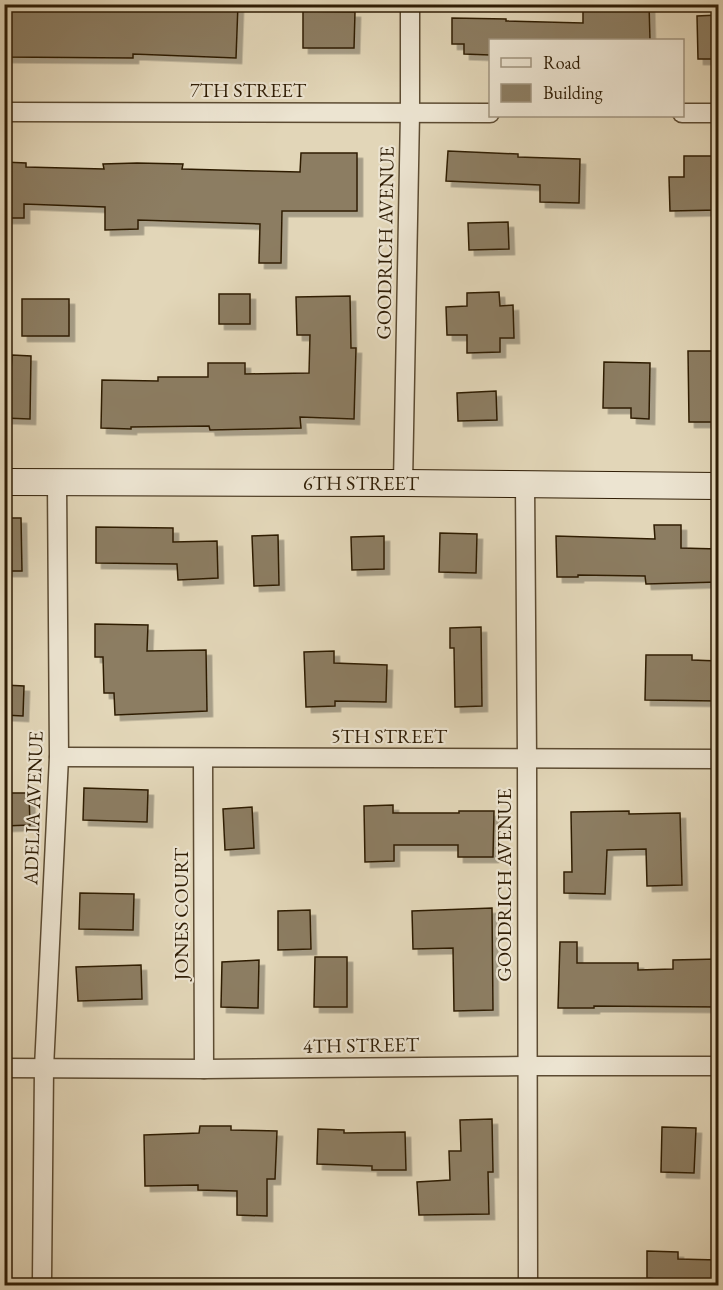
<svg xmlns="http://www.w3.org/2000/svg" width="723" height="1290" viewBox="0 0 723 1290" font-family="'EB Garamond',serif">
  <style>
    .building { fill: #8c7d62; stroke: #2f1d05; stroke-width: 1.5; filter: url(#shadow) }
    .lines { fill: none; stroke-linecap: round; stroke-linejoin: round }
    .street-casing { stroke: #5c4b32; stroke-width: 21 }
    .secondary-casing { stroke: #2f1d05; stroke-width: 28 }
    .street { stroke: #ece4d1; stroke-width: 18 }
    .secondary { stroke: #ece4d1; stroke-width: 26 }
    .labels { text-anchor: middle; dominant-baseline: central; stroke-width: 4.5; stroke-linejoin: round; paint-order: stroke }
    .street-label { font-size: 20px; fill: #2f1d05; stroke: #ece4d1 }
  </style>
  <defs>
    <filter id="shadow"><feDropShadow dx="5.5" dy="5.5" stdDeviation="0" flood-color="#0004"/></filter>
  </defs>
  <rect width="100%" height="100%" fill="#e2d6b8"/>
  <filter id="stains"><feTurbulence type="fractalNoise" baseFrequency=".00333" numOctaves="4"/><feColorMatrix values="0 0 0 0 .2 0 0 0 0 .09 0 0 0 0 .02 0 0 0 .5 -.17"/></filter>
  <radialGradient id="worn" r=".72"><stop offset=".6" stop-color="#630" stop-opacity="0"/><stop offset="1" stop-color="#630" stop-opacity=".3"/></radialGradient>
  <g class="building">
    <polygon points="4,4 238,4 236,58 133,54 133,58 4,57"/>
    <polygon points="618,4 649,4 650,40 490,40 490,55 464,54 464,44 452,44 452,18 506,19 506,21 583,23 583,7 618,6"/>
    <polygon points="303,11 355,12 354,48 303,48"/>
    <polygon points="718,15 718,59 698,59 697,16"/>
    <polygon points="448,151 518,154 518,157 580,159 579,203 540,202 540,185 446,181"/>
    <polygon points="301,153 357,153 357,211 282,211 281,263 259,263 260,224 138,220 138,229 105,230 105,207 24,204 24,218 4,218 4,162 26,163 26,167 104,169 103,164 137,163 183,164 182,169 300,172"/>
    <polygon points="684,156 716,156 716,177 718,177 718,210 670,211 669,177 684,177"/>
    <polygon points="508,222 509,249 469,250 468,223"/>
    <polygon points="499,292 500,306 513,305 514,338 500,338 500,352 467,353 467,335 447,335 446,307 467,306 467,293"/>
    <rect x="219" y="294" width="31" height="30"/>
    <polygon points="350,296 351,348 356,348 354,419 300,417 301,428 210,430 209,426 131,427 131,429 101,428 102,380 158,381 158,377 208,377 208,363 245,363 245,374 309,373 310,335 297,335 296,297"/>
    <rect x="22" y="299" width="47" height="37"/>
    <polygon points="688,351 714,351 715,422 689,422"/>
    <polygon points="12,355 31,356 30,419 4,418 4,370 11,371"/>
    <polygon points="604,362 650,363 649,419 631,418 631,408 603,408"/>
    <polygon points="496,391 497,420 458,421 457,393"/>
    <polygon points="4,518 21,518 22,571 4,571"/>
    <polygon points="654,525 681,525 681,548 718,549 718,582 646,584 645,576 578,575 578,577 557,577 556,536 655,539"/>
    <polygon points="96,527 173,528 173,542 217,541 218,578 178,580 177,564 96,563"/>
    <polygon points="440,533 477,534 476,573 439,572"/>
    <polygon points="278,535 279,585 254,586 252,536"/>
    <polygon points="384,536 384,569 352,570 351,537"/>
    <polygon points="95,624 148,625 147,651 206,650 207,711 115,715 114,693 104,693 103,657 95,657"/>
    <polygon points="481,627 482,706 455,707 454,648 450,648 450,628"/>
    <polygon points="334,651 334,663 387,665 386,702 335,701 335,706 306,707 304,652"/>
    <polygon points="646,655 692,655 692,660 718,661 718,701 645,700"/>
    <polygon points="4,685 24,686 23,716 4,715"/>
    <polygon points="84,788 148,790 147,822 83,820"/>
    <polygon points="4,793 29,793 30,825 4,826"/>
    <polygon points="393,805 393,813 459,813 459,811 494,811 493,857 458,857 458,845 394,845 394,861 365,862 364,806"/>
    <polygon points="252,807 254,848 225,850 223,809"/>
    <polygon points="629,811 629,814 680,813 682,885 647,886 646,849 607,850 605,894 564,893 564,872 572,872 571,812"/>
    <polygon points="80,893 134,894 133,930 79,929"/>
    <polygon points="492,908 493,1010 454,1011 453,948 413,949 412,911"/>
    <polygon points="310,910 311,949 278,950 278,911"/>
    <polygon points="560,942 577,942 577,963 638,963 638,970 673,969 673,960 718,959 718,1007 594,1006 594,1008 558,1008"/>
    <polygon points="315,957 347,957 347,1007 314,1007"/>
    <polygon points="259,960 258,1008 221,1007 222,962"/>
    <polygon points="141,965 142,999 78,1001 76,967"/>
    <polygon points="492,1119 493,1172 488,1172 489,1214 419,1215 417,1182 450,1180 449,1151 461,1151 460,1120"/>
    <polygon points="200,1126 231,1126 231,1130 277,1131 275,1179 267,1179 267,1216 237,1215 237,1191 198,1190 198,1185 145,1186 144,1135 199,1133"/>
    <polygon points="662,1127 696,1128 694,1173 661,1172"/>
    <polygon points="318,1129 344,1130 344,1133 405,1132 406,1170 372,1170 372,1166 317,1164"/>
    <polygon points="647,1251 678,1252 678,1259 718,1260 718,1286 656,1286 656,1279 647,1278"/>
  </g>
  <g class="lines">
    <g class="street-casing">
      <g id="street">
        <polyline points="4,112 490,113"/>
        <polyline points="682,113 718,113"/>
        <polyline points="403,483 410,113 410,4"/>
        <polyline points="525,484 527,758 528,1286"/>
        <polyline points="59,757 718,759"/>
        <polyline points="203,758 204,1069"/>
        <polyline points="4,1068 204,1069 526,1066 718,1066"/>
        <polyline points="42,1280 44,1068 59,757 57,482"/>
      </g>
    </g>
    <g class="secondary-casing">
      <g id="secondary">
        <path id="s1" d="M 4,482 L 403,483 L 718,486"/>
      </g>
    </g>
    <use href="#street" class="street"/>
    <use href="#secondary" class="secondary"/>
  </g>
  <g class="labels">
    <g class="street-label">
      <text x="248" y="90">7TH STREET</text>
      <text transform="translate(385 243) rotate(-89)">GOODRICH AVENUE</text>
      <text stroke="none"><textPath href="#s1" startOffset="357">6TH STREET</textPath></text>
      <text x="389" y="736">5TH STREET</text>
      <text transform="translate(33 808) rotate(-88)">ADELIA AVENUE</text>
      <text transform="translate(504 885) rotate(-90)">GOODRICH AVENUE</text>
      <text transform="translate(181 914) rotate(-90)">JONES COURT</text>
      <text transform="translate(361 1045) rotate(-1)">4TH STREET</text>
    </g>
  </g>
  <rect width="723" height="1290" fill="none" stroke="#e2d6b8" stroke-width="24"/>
  <rect x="6" y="6" width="711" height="1278" fill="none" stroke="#2f1d05" stroke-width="3"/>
  <rect x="12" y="12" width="699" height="1266" fill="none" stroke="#2f1d05" stroke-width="1.5"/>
  <rect x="489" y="39" width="195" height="78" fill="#ece4d1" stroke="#a0947f" stroke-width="1.5"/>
  <rect x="501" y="58" width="30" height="9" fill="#ece4d1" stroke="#a0947f" stroke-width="1.5"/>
  <text x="543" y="69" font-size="18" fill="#2f1d05">Road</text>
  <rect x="501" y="84" width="30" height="18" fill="#8c7d62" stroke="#a0947f" stroke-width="1.5"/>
  <text x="543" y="99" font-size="18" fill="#2f1d05">Building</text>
  <rect width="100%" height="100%" filter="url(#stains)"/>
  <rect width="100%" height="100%" fill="url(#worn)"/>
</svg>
